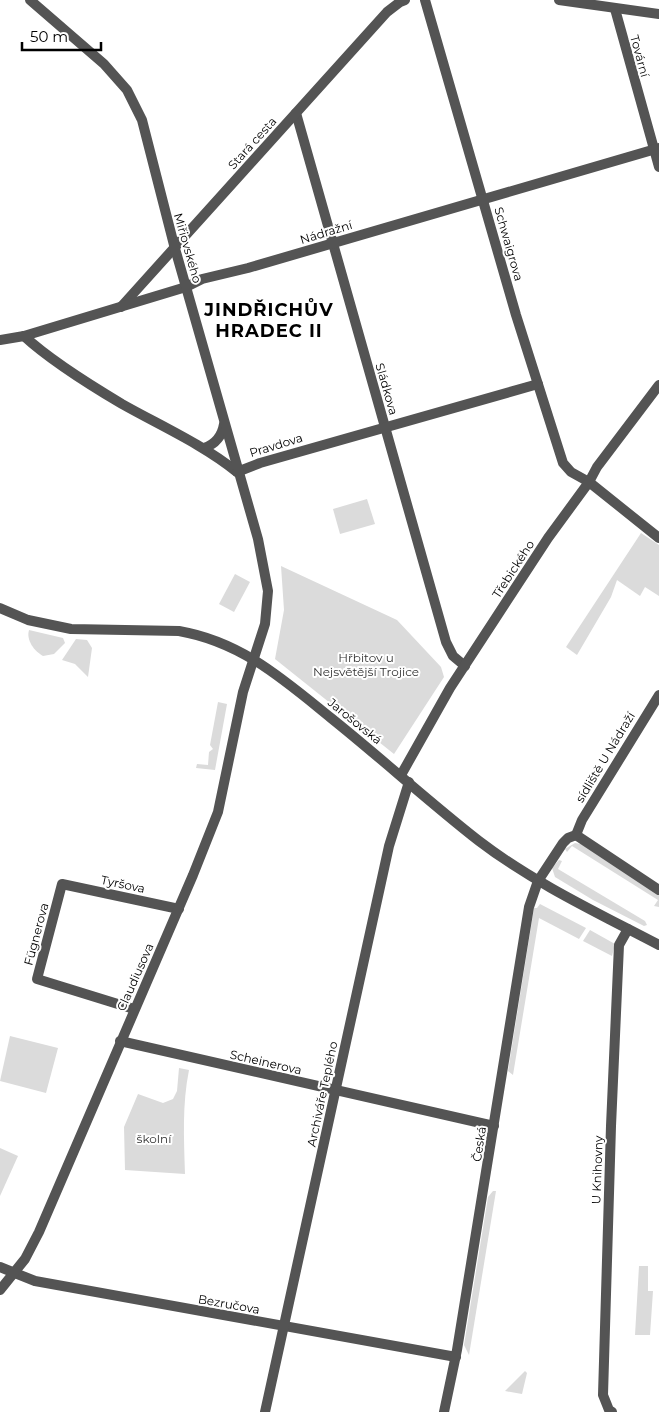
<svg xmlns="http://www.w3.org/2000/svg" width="659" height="1412" viewBox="0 0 659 1412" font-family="Montserrat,sans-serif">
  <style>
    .green { fill: #dbdbdb }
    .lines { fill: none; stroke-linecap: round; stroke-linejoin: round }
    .street { stroke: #545454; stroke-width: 10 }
    .labels { text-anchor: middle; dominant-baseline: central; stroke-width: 4; stroke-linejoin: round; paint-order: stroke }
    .street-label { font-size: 12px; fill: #000; stroke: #fff }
    .park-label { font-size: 12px; fill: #323232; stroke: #fff }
    .district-label { font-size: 18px; font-weight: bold; letter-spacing: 1px; fill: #000; stroke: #fff }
  </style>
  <rect width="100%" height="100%" fill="#fff"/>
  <g class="green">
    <polygon points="367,499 375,524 340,534 333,509"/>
    <polygon points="641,533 659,545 659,596 645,587 640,596 617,580 611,597 577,655 566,647"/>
    <polygon points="281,566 397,620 441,667 444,677 394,754 275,659 284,610"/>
    <polygon points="235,574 250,582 234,612 219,604"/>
    <path d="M 29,630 L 63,638 L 65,643 L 54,654 L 43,656 C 34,651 26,640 29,630 Z"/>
    <polygon points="76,639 87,640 92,648 88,677 75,664 62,660"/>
    <polygon points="218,702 227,704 215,770 196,768 197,764 208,765 209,752 213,749 210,745"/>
    <polygon points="575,843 581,844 659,892 659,907 654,906 658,900 572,846 567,852 565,849"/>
    <polygon points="559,860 562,861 558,869 645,921 647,925 644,926 593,900 555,877 552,868"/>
    <polygon points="540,904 586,928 579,939 539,918 513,1075 508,1071 534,908 537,908"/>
    <polygon points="590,930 615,944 612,956 583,941"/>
    <polygon points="10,1036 58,1048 46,1093 0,1081"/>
    <path d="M 179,1068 L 189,1070 C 182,1105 184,1138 185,1174 L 125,1170 L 124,1127 L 138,1094 L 163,1103 L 173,1099 L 177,1091 Z"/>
    <polygon points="0,1148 18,1156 0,1196"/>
    <polygon points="493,1191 496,1191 469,1355 464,1345 488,1197"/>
    <polygon points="639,1266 648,1266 648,1291 653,1291 650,1335 635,1335"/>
    <polygon points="525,1371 527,1373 522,1394 505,1391"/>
  </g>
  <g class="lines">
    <g class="street">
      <polyline points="425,0 516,315 563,463 571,472 589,482 659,538"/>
      <polyline points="559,0 659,14"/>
      <polyline points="615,9 659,167"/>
      <polyline points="296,113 446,642 453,656 465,666"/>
      <polyline points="121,307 387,12 400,2 405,0"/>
      <path d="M 24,336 C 51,361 90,385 122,404 C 161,426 202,444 237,472"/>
      <polyline points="0,340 24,336 186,287 202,279 248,268 659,148"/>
      <path d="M 204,448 C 216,444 222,436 224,424"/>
      <polyline points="237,472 260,463 538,384"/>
      <path d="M 0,608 L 28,620 L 71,629 L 179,631 C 242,642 284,680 331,718 C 381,758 429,802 479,841 C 534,883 598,913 659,945"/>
      <polyline points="401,775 450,688 548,538 589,482 597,467 659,385"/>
      <polyline points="576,835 582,820 659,695"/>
      <polyline points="576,835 659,890"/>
      <polyline points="134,1009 37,979 62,884 179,909"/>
      <polyline points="120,1041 494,1126"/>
      <polyline points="0,1267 35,1281 456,1357"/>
      <polyline points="0,1290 25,1259 39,1232 193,875 218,812 243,692 265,624 268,591 258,539 174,245 142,120 127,90 104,64 30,0"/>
      <polyline points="265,1412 389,846 409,782"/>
      <polyline points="444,1412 457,1350 529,907 538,881 563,843 568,838 576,835"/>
      <polyline points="612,1412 609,1410 603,1395 611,1126 619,945 628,929"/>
    </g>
  </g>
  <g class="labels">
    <g class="street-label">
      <text transform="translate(640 56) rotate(75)">Tovární</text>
      <text transform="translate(252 143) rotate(-48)">Stará cesta</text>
      <text transform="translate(326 232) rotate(-17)">Nádražní</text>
      <text transform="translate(509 244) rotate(74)">Schwaigrova</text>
      <text transform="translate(188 248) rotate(74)">Miřiovského</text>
      <text transform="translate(387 389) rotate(74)">Sládkova</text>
      <text transform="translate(276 445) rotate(-17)">Pravdova</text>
      <text transform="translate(513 569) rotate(-57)">Třebického</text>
      <text transform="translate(355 721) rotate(39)">Jarošovská</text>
      <text transform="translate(605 757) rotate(-59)">sídliště U Nádraží</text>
      <text transform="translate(123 884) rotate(12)">Tyršova</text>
      <text transform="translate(36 934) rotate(-75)">Fügnerova</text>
      <text transform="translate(135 977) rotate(-66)">Claudiusova</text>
      <text transform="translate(266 1062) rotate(13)">Scheinerova</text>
      <text transform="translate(322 1094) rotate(-78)">Archiváře Teplého</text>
      <text transform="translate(479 1144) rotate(-81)">Česká</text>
      <text transform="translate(597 1170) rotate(-88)">U Knihovny</text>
      <text transform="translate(229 1304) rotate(10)">Bezručova</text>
    </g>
    <g class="park-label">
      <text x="366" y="657">Hřbitov u<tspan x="366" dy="14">Nejsvětější Trojice</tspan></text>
      <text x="154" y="1138">školní</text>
    </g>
    <g class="district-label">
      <text x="269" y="310">JINDŘICHŮV<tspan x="269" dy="21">HRADEC II</tspan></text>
    </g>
  </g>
  <path d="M22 42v8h79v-8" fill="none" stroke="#000000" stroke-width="2.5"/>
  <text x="30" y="42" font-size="15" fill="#000000" stroke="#ffffff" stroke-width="4" paint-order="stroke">50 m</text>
</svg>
